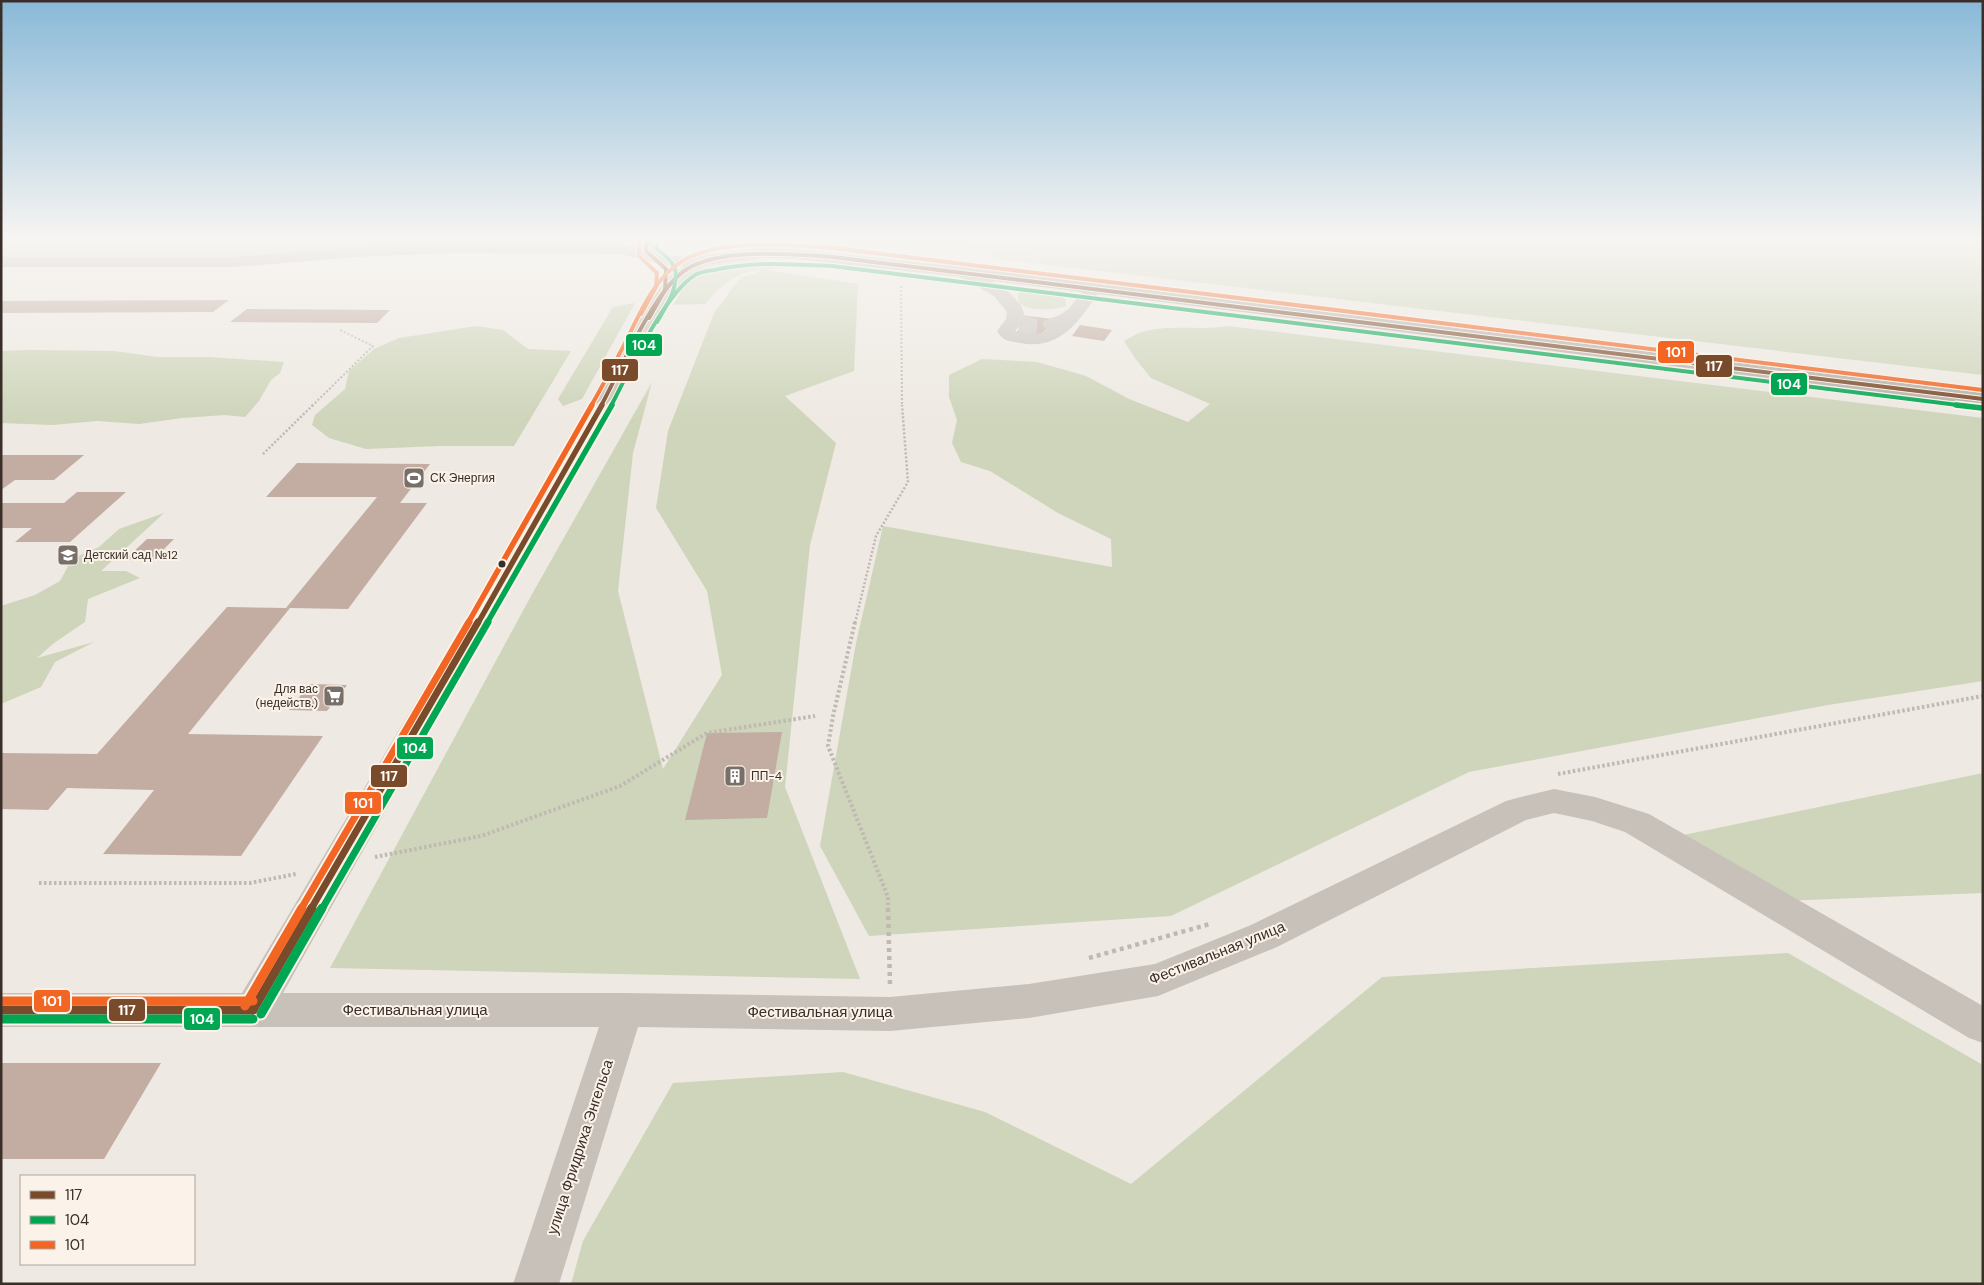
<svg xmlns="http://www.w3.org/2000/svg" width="1984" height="1285" viewBox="0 0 1984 1285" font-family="'DM Sans',sans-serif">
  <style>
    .green { fill: #ced5ba }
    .building { fill: #c3ada2 }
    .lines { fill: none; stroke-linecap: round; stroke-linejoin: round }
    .minor-tunnel { stroke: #cac4bd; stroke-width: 18; stroke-dasharray: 18 9; stroke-linecap: butt }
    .path-far3 { stroke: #c0b9b3; stroke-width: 2; stroke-dasharray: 2 2; stroke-linecap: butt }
    .path-far2 { stroke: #c0b9b3; stroke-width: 2.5; stroke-dasharray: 2 2; stroke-linecap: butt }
    .path-far1 { stroke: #c0b9b3; stroke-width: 4; stroke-dasharray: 2.5 2.5; stroke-linecap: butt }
    .path { stroke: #c0b9b3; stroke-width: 4.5; stroke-dasharray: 4 4; stroke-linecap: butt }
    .minor { fill: #c8c1ba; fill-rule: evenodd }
    .major { fill: #b7afa9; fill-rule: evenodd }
    .bus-1-far3-casing { stroke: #fbf3e9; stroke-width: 6 }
    .bus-1-far2-casing { stroke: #fbf3e9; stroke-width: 9 }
    .bus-1-far1-casing { stroke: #fbf3e9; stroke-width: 11 }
    .bus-1-casing { stroke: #fbf3e9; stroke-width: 13 }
    .bus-2-far3-casing { stroke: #fbf3e9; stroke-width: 6 }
    .bus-2-far2-casing { stroke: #fbf3e9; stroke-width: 9 }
    .bus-2-far1-casing { stroke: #fbf3e9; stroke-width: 11 }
    .bus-2-casing { stroke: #fbf3e9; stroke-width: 13 }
    .bus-3-far3-casing { stroke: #fbf3e9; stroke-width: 6 }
    .bus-3-far2-casing { stroke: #fbf3e9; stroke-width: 9 }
    .bus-3-far1-casing { stroke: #fbf3e9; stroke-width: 11 }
    .bus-3-casing { stroke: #fbf3e9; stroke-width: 13 }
    .bus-1-far3 { stroke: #7a4b2a; stroke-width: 4 }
    .bus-1-far2 { stroke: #7a4b2a; stroke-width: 5.5 }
    .bus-1-far1 { stroke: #7a4b2a; stroke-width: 7 }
    .bus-1 { stroke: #7a4b2a; stroke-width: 9 }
    .bus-2-far3 { stroke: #00a651; stroke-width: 4 }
    .bus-2-far2 { stroke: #00a651; stroke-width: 5.5 }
    .bus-2-far1 { stroke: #00a651; stroke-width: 7 }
    .bus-2 { stroke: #00a651; stroke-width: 9 }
    .bus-3-far3 { stroke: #f26522; stroke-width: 4 }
    .bus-3-far2 { stroke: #f26522; stroke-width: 5.5 }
    .bus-3-far1 { stroke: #f26522; stroke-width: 7 }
    .bus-3 { stroke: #f26522; stroke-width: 9 }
    .bus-dot { fill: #392e28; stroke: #fbf3e9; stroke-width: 2 }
    .labels { text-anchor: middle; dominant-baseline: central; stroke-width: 4; stroke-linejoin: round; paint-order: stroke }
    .poi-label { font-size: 12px; fill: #392e28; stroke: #fbf3e9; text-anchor: start }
    .near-street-label { font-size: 15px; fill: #392e28; stroke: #fbf3e9 }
    .line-badge { stroke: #fbf3e9; stroke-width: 2 }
    .badge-label { font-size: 14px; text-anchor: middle; font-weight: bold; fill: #fff }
  </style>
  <rect width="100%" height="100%" fill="#eee9e2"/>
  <g class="green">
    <polygon points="959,240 1983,240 1983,375 997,259"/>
    <polygon points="436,243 245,259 1,260 1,244"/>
    <path d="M 752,258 L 784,263 L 780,268 L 767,270 L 858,284 L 854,371 L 785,396 L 836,443 L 810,545 L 785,787 L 860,979 L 330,968 L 531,596 L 652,382 L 633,453 L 618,591 L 663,769 L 722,675 L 707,591 L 656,508 L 668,431 L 714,313 L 740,278 L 765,270 C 735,272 724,283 705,304 L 673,305 C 679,297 683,286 689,278 C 703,260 732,260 752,258 Z"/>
    <path d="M 1035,289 L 1056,293 L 1066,300 L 1066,306 C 1057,310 1025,312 1019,302 C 1018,299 1018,296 1018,293 Z"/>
    <polygon points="635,303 582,399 563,406 558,399 613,307"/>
    <polygon points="476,326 503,330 528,349 571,351 514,446 440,446 366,449 329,438 312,425 315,415 345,389 349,371 374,349 399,338"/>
    <path d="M 1228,326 L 1983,418 L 1983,681 L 1828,705 L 1469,772 L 1171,916 L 869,936 L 820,846 L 856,643 L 883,526 L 1112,567 L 1111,539 L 1058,513 L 990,471 L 961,462 L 952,443 L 957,420 L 949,397 L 949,375 L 982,359 L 1037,362 L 1086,376 L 1129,399 L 1188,422 L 1210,404 L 1151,378 L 1135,358 L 1124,341 C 1130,338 1136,334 1142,332 C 1170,324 1200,331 1228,326 Z"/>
    <polygon points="26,350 114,351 158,357 209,357 284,362 280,373 271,380 259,401 245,417 225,415 182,418 139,424 97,421 52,425 1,423 1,351"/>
    <polygon points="164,513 101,571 126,571 140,578 88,599 85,622 54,643 37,658 94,642 55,662 41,687 1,704 1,606 35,595 60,581 72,559 99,547 119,529"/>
    <polygon points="1983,773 1983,893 1782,901 1674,837"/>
    <polygon points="1788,953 1983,1065 1983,1284 571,1284 583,1241 673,1083 843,1072 985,1112 1131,1184 1382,977"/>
  </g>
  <g class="building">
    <polygon points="229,300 213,312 1,313 1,301"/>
    <polygon points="247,309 390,310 377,323 230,322"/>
    <polygon points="1029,316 1053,319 1041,336 1016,333"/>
    <polygon points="1080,325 1112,330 1104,341 1072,336"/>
    <polygon points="1,455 84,455 54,480 15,480 1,490"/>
    <polygon points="297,463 430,464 400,503 427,503 348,609 290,608 188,734 323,736 241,856 103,854 154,790 67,788 48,810 1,809 1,753 97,754 227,607 286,608 377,497 266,497"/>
    <polygon points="77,492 126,492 70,542 15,542 32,528 1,528 1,503 64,503"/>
    <polygon points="147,539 174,539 153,560 126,559"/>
    <polygon points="310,684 347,685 327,711 289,710"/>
    <polygon points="782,732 767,818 685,820 707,733"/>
    <polygon points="1,1063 161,1063 104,1159 1,1159"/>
  </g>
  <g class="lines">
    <polyline class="minor-tunnel" points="1019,326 1048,329"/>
    <g class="path-far3">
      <polyline points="869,240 965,247 1983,249"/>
      <polyline points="933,243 947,240"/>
      <polyline points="901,286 902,406"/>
      <polyline points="312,406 373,346 340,330"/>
    </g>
    <g class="path-far2">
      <polyline points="263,454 313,405"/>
      <polyline points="855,623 876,536 908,482 902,405"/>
    </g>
    <g class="path-far1">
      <polyline points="855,622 833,716 828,746 888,897 888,909"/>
      <polyline points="1558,774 1983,696"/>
      <polyline points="375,857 481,836 620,786 707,733 815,716"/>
      <polyline points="39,883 250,883 296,874"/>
    </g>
    <g class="path">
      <polyline points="888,908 890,984"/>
      <polyline points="1089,958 1210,924"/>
    </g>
    <g class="minor">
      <polygon points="705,256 711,258 713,261 681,283 663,308 587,452 283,993 624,993 890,997 1029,984 1155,964 1251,925 1506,801 1517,798 1554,789 1595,797 1649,814 1983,1006 1983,1043 1969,1038 1625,832 1592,821 1554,813 1526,820 1277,947 1158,996 1029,1018 890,1031 638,1027 559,1284 513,1284 599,1027 1,1027 1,993 242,993 565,452 645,308 669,276 683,266"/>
      <path d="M 962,267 C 980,272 1022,294 1024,315 L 1030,316 L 1033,320 L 1030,324 L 1020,325 L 1015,331 C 1027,335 1038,336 1049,329 L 1045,328 L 1042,324 L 1045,320 C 1070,314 1072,304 1087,285 L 1099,285 L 1101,289 C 1080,320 1061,351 1020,343 C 1009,341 1002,341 997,331 L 1006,319 L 1007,312 L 994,296 L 956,275 L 954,272 L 956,269 Z"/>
    </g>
    <polygon class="major" points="643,240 659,240 654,248 655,251 665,255 690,257 760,248 795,249 962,267 1983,393 1983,405 962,277 795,259 760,258 690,267 662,265 622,254 454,253 355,257 235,267 1,267 1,257 235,257 355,247 454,243 622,244 638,248"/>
    <g class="bus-1-far3-casing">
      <g id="bus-1-far3">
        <polyline points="649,318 665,290 666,269 646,251 646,245 651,240"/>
        <path d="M 601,406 C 620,371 653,293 684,271 C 717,247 793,254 833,257 L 1983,399"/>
      </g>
    </g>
    <g class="bus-1-far2-casing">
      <polyline id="bus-1-far2" points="478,623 602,405"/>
    </g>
    <g class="bus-1-far1-casing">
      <polyline id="bus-1-far1" points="311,909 478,622"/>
    </g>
    <g class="bus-1-casing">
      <g id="bus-1">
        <polyline points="1,1010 253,1010"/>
        <polyline points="253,1010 312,908"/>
      </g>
    </g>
    <g class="bus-2-far3-casing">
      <g id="bus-2-far3">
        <path d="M 657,246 L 656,248 C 662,253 673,261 675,269 C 679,288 666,306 657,322"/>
        <path d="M 611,406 C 629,372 664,294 695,275 C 700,272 708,271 714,270 C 753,261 792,264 832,266 L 1966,406"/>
      </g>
    </g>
    <g class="bus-2-far2-casing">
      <g id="bus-2-far2">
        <polyline points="1956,405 1982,408"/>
        <polyline points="487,623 612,405"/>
      </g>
    </g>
    <g class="bus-2-far1-casing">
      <polyline id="bus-2-far1" points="322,909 488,622"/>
    </g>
    <g class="bus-2-casing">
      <g id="bus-2">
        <polyline points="261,1014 322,908"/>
        <polyline points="1,1019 253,1019"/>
      </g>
    </g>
    <g class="bus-3-far3-casing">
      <g id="bus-3-far3">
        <polyline points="639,240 639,256 657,273 656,287 641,314"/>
        <path d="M 591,406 C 602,387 612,368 622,349 C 638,319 652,278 684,260 C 724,238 790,245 834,248 L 1983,390"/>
      </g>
    </g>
    <g class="bus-3-far2-casing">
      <polyline id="bus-3-far2" points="468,623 592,405"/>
    </g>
    <g class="bus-3-far1-casing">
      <polyline id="bus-3-far1" points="301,909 469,622"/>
    </g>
    <g class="bus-3-casing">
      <g id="bus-3">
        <polyline points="1,1001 253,1001"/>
        <polyline points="245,1006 302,908"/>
      </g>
    </g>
    <use href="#bus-1-far3" class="bus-1-far3"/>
    <use href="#bus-1-far2" class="bus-1-far2"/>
    <use href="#bus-1-far1" class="bus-1-far1"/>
    <use href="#bus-1" class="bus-1"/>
    <use href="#bus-2-far3" class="bus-2-far3"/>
    <use href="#bus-2-far2" class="bus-2-far2"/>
    <use href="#bus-2-far1" class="bus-2-far1"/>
    <use href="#bus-2" class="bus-2"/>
    <use href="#bus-3-far3" class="bus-3-far3"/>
    <use href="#bus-3-far2" class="bus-3-far2"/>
    <use href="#bus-3-far1" class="bus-3-far1"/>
    <use href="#bus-3" class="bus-3"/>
  </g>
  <linearGradient id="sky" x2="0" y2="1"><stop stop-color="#89b9d8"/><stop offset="0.57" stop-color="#f7f5f2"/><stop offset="1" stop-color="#f7f5f2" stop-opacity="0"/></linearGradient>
  <rect width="1984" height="420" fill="url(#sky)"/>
  <defs>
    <g id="stadium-square" transform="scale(1.125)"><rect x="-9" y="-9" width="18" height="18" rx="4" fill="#786f69" stroke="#fbf3e9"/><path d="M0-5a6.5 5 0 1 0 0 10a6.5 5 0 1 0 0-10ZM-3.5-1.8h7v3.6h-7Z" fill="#fff"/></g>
    <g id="school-square" transform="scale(1.125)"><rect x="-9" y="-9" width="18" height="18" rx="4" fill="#786f69" stroke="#fbf3e9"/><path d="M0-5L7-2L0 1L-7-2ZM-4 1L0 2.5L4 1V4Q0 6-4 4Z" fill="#fff"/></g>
    <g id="supermarket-square" transform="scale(1.125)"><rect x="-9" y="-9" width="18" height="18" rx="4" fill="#786f69" stroke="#fbf3e9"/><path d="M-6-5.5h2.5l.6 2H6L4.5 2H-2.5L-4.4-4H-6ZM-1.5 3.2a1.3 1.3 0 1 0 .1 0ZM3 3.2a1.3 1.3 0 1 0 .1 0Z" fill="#fff"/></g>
    <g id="building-square" transform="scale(1.125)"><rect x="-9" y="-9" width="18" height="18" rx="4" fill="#786f69" stroke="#fbf3e9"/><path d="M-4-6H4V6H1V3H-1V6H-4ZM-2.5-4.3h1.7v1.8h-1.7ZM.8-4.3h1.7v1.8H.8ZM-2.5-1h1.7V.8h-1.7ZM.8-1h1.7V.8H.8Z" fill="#fff"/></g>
  </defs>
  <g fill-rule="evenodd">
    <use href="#stadium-square" x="414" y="478"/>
    <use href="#school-square" x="68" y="555"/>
    <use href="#supermarket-square" x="334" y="696"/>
    <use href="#building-square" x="735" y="776"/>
  </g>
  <circle class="bus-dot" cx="502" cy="564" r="4.5"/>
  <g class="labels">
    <g class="poi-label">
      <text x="430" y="478">СК Энергия</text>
      <text x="84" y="555">Детский сад №12</text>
      <text x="318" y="689" text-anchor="end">Для вас<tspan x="318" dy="14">(недейств.)</tspan></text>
      <text x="751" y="776">ПП-4</text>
    </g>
    <g class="near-street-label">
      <text transform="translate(1217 953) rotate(-22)">Фестивальная улица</text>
      <text x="415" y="1010">Фестивальная улица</text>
      <text x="820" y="1012">Фестивальная улица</text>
      <text transform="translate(580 1147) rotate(-72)">улица Фридриха Энгельса</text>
    </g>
  </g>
  <g class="line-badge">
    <rect x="625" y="333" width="38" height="24" rx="5" fill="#00a651"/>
    <rect x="1657" y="340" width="38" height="24" rx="5" fill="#f26522"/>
    <rect x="1695" y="354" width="38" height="24" rx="5" fill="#7a4b2a"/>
    <rect x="601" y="358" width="38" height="24" rx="5" fill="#7a4b2a"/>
    <rect x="1770" y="372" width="38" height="24" rx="5" fill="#00a651"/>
    <rect x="396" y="736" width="38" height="24" rx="5" fill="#00a651"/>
    <rect x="370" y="764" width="38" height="24" rx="5" fill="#7a4b2a"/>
    <rect x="344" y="791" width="38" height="24" rx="5" fill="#f26522"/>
    <rect x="33" y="989" width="38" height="24" rx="5" fill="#f26522"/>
    <rect x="108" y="998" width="38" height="24" rx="5" fill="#7a4b2a"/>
    <rect x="183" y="1007" width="38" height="24" rx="5" fill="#00a651"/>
  </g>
  <g class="badge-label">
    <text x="644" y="350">104</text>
    <text x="1676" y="357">101</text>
    <text x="1714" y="371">117</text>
    <text x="620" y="375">117</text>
    <text x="1789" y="389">104</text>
    <text x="415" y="753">104</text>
    <text x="389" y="781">117</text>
    <text x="363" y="808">101</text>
    <text x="52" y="1006">101</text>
    <text x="127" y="1015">117</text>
    <text x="202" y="1024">104</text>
  </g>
  <rect width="1984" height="1285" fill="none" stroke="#392e28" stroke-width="5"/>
  <rect x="20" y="1175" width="175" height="90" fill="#fbf3e9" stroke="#ada49c"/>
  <rect x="30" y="1191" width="25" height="8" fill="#7a4b2a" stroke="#ada49c"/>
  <text x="65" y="1200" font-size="15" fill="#392e28">117</text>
  <rect x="30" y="1216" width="25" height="8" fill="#00a651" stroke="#ada49c"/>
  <text x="65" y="1225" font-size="15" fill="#392e28">104</text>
  <rect x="30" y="1241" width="25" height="8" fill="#f26522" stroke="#ada49c"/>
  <text x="65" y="1250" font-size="15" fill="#392e28">101</text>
</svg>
